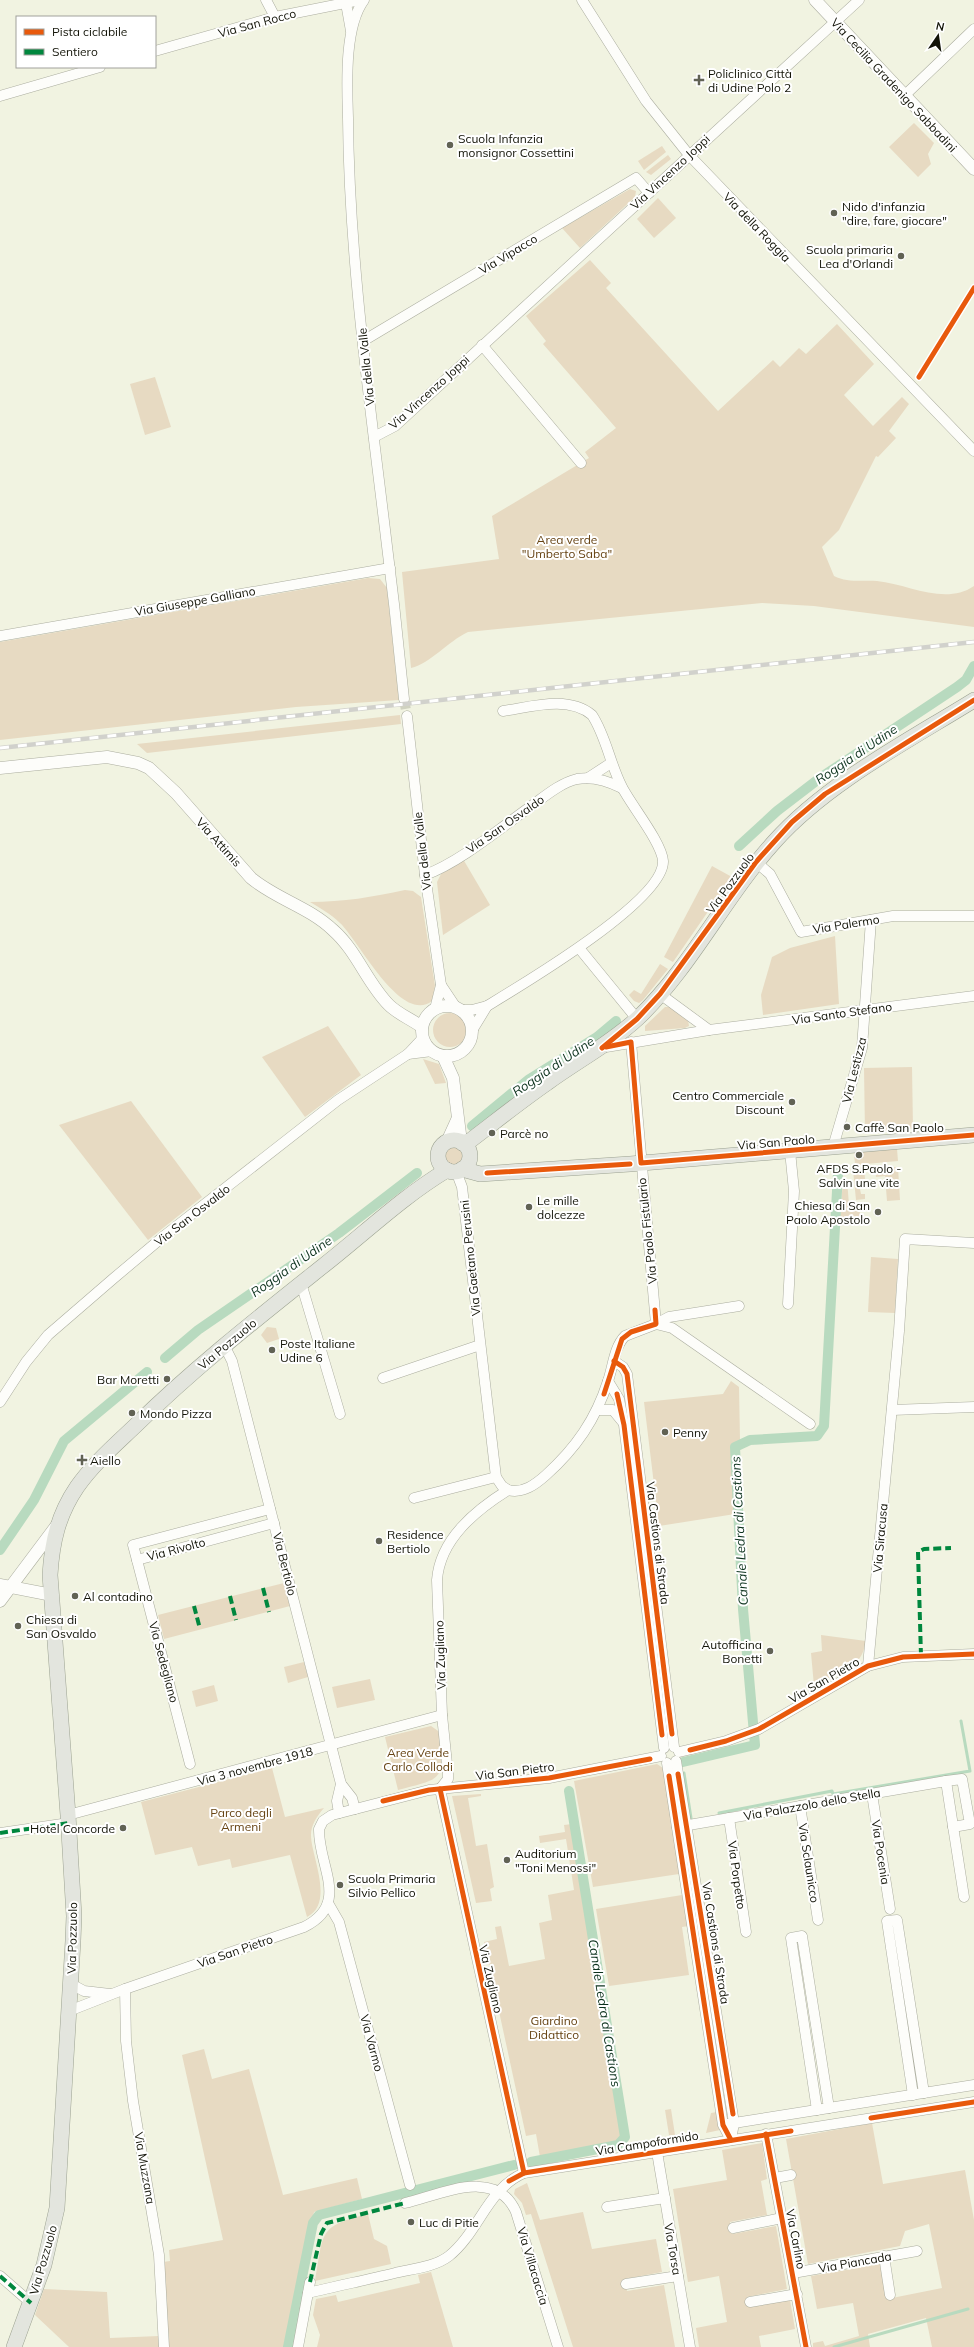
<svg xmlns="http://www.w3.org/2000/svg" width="974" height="2347" viewBox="0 0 974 2347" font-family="Mulish,sans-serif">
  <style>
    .green { fill: #e7dac2 }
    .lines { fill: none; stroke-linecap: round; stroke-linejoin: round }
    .stream { stroke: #b8dabf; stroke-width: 3 }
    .canal { stroke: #b8dabf; stroke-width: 10 }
    .minor-tunnel { stroke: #d0d2c0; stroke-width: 10; stroke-dasharray: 10 5; stroke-linecap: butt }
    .minor-casing { stroke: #abad9f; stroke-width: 11 }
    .tertiary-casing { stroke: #abad9f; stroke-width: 13 }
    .primary-casing { stroke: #9ca291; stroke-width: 16 }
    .minor { stroke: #fdfdfa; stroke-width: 10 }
    .tertiary { stroke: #fdfdfa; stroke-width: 12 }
    .primary { stroke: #e3e5de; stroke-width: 15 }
    .rail-casing { stroke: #d1d1cc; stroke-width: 4.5 }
    .rail { stroke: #fff; stroke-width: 3; stroke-dasharray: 9; stroke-linecap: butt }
    .quiet { stroke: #00873e; stroke-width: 4; stroke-dasharray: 8 4; stroke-linecap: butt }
    .cycleway-casing { stroke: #fff; stroke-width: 8 }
    .cycleway { stroke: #e8590c; stroke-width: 5 }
    .poi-dot { fill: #616254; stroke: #fff; stroke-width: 1.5 }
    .labels { text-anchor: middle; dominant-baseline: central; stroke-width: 4; stroke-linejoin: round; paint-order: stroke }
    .street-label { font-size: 12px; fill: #131408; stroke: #fff }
    .poi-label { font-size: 12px; fill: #131408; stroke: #fff; text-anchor: start }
    .park-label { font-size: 12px; fill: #664313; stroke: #fff }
    .water-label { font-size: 13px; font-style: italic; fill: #0c321d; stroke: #fff }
  </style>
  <rect width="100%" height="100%" fill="#f1f3e1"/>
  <g class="green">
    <polygon points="914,123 934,143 928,154 931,164 918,177 889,147"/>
    <polygon points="662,146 666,152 644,170 638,161"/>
    <polygon points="668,155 671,159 651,175 646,172"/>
    <polygon points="630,189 636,191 635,197 580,248 562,228"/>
    <polygon points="658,198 676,218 654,238 637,219"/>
    <path d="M 590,260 L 611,283 L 606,288 L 718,411 L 773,360 L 780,367 L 799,348 L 806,354 L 837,324 L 874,364 L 844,395 L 873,426 L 902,397 L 909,404 L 889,431 L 896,438 L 878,457 L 876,456 L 839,530 L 822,547 L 834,576 C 848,583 862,580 877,581 C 908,584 945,606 974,586 L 974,627 L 814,606 L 762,603 L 468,632 C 447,642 431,663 411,668 L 402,572 L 499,559 L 492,516 L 589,458 L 585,452 L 616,428 L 543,344 L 546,341 L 526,316 Z"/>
    <polygon points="155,377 171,427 145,435 130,384"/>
    <polygon points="368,578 380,579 387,588 399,700 296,707 0,740 0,642"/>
    <polygon points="400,715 401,724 147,753 137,744"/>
    <polygon points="463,859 490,905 443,935 437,882 441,874"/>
    <polygon points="712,866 732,877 673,962 664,957"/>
    <path d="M 405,890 L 413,891 L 421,897 L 435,986 L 432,1001 C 401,1025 359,941 340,923 C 331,914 320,908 310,902 C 343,902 373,897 405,890 Z"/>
    <polygon points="835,936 839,1004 763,1015 761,995 772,957 790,948"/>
    <polygon points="660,964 668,969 643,1000 639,1003 634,1001 629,995 634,990 641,994"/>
    <polygon points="665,1007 670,1007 688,1020 689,1026 685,1028 645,1031 645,1026"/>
    <circle cx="450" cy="1030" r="17"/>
    <polygon points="328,1026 361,1075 305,1117 262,1057"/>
    <polygon points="423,1059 439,1064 446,1083 435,1084"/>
    <polygon points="912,1067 913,1129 865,1133 864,1068"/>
    <polygon points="131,1101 202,1197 148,1240 59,1125"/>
    <circle cx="453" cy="1156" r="10"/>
    <polygon points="897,1149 898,1161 855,1165 854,1152"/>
    <polygon points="898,1167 900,1200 887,1201 885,1176 876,1177 875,1168"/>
    <polygon points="864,1169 866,1188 860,1189 861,1194 865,1194 865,1199 856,1200 853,1170"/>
    <polygon points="843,1180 847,1180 849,1205 859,1204 861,1224 852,1224 851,1217 840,1218"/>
    <polygon points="871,1257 898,1259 895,1313 868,1312"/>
    <polygon points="267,1327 276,1328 279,1339 267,1343 261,1335"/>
    <polygon points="731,1381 739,1387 740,1440 733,1445 735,1514 659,1526 644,1402 723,1394"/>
    <polygon points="284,1583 290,1606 164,1639 158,1615"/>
    <path d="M 821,1635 L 866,1641 C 861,1672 837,1671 814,1686 L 811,1653 L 822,1651 Z"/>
    <polygon points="304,1662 308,1677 288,1683 284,1667"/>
    <polygon points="370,1679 375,1700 337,1708 332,1687"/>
    <polygon points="214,1685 218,1701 196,1707 192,1691"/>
    <path d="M 431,1726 L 441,1733 C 444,1782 443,1778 398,1790 L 385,1737 Z"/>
    <polygon points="657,1764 663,1768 679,1874 593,1887 574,1781"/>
    <path d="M 272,1768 L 285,1817 L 324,1808 C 317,1816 311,1825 311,1835 C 311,1856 335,1903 307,1917 L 290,1855 L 232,1868 L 230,1859 L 198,1866 L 192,1847 L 155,1855 L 141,1802 Z"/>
    <polygon points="481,1794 481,1796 468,1798 476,1846 487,1844 494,1887 490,1889 492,1901 476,1903 452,1796"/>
    <polygon points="572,1824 624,2137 617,2144 540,2157 536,2134 526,2136 484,1942 497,1939 495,1927 501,1926 509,1966 545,1959 539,1923 552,1920 548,1895 574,1890 566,1839 540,1843 539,1836 565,1832 564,1825"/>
    <polygon points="682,1895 689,1926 682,1927 689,1975 609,1986 596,1909"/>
    <polygon points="204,2049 212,2079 249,2069 283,2195 357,2178 362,2199 314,2212 287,2347 168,2347 163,2262 170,2261 169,2250 223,2240 182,2055"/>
    <polygon points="671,2109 675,2135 669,2135 665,2110"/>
    <polygon points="717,2112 720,2130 706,2133 711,2113"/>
    <polygon points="872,2123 883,2184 965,2170 974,2220 974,2347 932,2347 926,2318 868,2334 870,2347 813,2347 813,2343 823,2341 825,2346 859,2336 853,2303 817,2309 811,2276 881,2264 887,2299 942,2288 929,2224 905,2231 900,2246 808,2264 786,2139"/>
    <polygon points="762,2143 767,2179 761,2181 767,2215 730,2222 732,2234 776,2226 787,2289 747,2297 749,2307 790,2300 795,2329 759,2336 761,2347 699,2347 696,2328 727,2322 719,2276 688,2282 673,2189 727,2180 722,2150"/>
    <polygon points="527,2183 540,2220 583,2212 592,2249 656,2239 662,2272 625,2279 627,2291 664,2285 675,2347 573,2347 531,2214 526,2215 522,2203 514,2194 515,2189"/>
    <path d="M 368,2214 L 374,2239 L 387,2246 L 391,2264 L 315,2281 C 324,2233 317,2226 368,2214 Z"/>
    <polygon points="431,2272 453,2347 317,2347 320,2335 313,2315 316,2299 336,2295 338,2302 420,2283 418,2275"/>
    <polygon points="44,2289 107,2292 110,2338 159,2336 159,2347 69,2347 35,2315"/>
  </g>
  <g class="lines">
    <g class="stream">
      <polyline points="684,1773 691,1818"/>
      <polyline points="719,1813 832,1791 833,1794 970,1771 961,1721"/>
      <polyline points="834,2347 968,2309"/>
    </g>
    <g class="canal">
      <polyline points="739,846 777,811 820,778 957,687 966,680 974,666"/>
      <polyline points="472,1126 528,1080 597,1037 616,1021"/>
      <polyline points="165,1358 198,1330 339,1233 417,1173"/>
      <polyline points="0,1550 34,1500 64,1441 147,1372"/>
      <polyline points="683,1762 755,1745 743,1609 735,1447 750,1440 817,1436 824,1426 838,1173"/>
      <polyline points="531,2162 618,2145 625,2137 569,1791"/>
      <polyline points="288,2347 313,2223 319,2215 514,2165"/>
    </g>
    <polyline class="minor-tunnel" points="404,699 407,716"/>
    <g class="minor-casing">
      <g id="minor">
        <polyline points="266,0 275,17"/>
        <path d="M 364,0 C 344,27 347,85 348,118 C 349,250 367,382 383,513 C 391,575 398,637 404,699"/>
        <polyline points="582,0 646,101 689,155 974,451"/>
        <polyline points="346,3 351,31"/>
        <polyline points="155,51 275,17 360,0"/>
        <polyline points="0,96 100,67"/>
        <polyline points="904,96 974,29"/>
        <polyline points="363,341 636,178 649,193"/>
        <polyline points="482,345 581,463"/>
        <polyline points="374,437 395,426 859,0"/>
        <polyline points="0,636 390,568"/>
        <polyline points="407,716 425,875 441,985"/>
        <polyline points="588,778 611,763"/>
        <polyline points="756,862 770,874 801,932 893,916 974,916"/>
        <path d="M 425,875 C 460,862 499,829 530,807 C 544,797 560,783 577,779 C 593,776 608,781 622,788"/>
        <polyline points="579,948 637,1019"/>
        <polyline points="660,994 709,1030"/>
        <path d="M 487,1006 C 520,986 665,900 663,861 C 662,843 631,805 622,787 C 610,764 606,736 592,715 C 568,695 531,707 503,711"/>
        <polyline points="435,1009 441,985 455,1006"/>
        <polyline points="461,1010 472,1010 487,1006 473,1029"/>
        <polyline points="423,1038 408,1054 432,1051"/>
        <polyline points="631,1042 656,1324"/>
        <polyline points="606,1047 709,1030 974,996"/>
        <polyline points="833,1147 862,1048 871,920"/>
        <polyline points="456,1171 462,1187 496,1477 502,1486 508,1490"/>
        <polyline points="301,1283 340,1414"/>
        <polyline points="788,1304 794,1191 790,1151"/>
        <polyline points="656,1324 672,1328 810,1424"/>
        <polyline points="224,1345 232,1361 341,1784 352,1798 355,1809"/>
        <polyline points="614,1361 623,1367 627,1374 674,1747"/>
        <polyline points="383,1378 480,1345"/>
        <polyline points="608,1381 619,1399 624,1425 664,1748"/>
        <polyline points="0,1402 26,1362 48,1335 114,1278 164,1236 338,1100 408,1054"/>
        <polyline points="597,1410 613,1410 622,1421"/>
        <polyline points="892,1410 974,1407"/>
        <polyline points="414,1498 496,1477"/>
        <polyline points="270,1509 133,1545 137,1560 274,1523"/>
        <polyline points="137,1560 190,1764"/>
        <polyline points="868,1666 899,1331 905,1239 974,1243"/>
        <polyline points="679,1752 726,1741 759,1729 868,1666 903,1657 974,1654"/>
        <polyline points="676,1761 734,2123 731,2140"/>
        <polyline points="667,1763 723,2125 731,2140"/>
        <polyline points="946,1781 962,1779 970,1824 953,1827"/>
        <path d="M 440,1789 L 448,1779 L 448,1774 L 442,1715 L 437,1580 C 440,1539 476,1510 508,1490 C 523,1494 536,1484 546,1475 C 576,1448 596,1419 608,1381 C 613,1367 614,1347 625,1336 L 656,1324 L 669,1317 L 739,1306"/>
        <polyline points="440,1789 524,2173"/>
        <polyline points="872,1794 890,1909"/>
        <polyline points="800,1806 818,1920"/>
        <polyline points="339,1813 337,1801 341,1784"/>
        <polyline points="68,1815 442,1715"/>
        <polyline points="729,1818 746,1932"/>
        <polyline points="677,1827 946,1781 964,1897"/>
        <polyline points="0,1833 69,1823"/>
        <polyline points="328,1903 339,1922 410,2185"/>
        <polyline points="71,1984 84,1991 110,1994"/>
        <polyline points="125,1989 126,2041 133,2101 159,2255 164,2347"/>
        <path d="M 69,2011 L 125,1989 L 304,1927 C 351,1904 318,1866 319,1829 L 323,1821 L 332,1815 L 429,1790 L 549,1778 L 661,1756"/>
        <polyline points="913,2095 887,1921 897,1920 924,2093"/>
        <polyline points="817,2110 791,1938 802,1936 829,2108"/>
        <polyline points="728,2124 974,2085"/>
        <polyline points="766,2134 806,2347"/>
        <polyline points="657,2152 690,2347"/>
        <polyline points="775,2178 791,2175"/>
        <path d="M 405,2203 C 440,2195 496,2166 516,2212 L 558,2347"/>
        <polyline points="607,2207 665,2198"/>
        <polyline points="733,2228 782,2218"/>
        <polyline points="884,2256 890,2295"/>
        <polyline points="793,2273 917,2251"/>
        <polyline points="0,2276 31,2303"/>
        <polyline points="626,2284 678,2276"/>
        <path d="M 308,2293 C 337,2286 366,2280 395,2273 C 412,2269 435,2267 449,2256 C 479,2232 487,2189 524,2173 L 974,2102"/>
        <polyline points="750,2302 797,2294"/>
        <polyline points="298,2347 310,2282"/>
      </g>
    </g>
    <g class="tertiary-casing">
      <g id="tertiary">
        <polyline points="815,0 974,169"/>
        <path d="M 0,768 L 107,757 L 138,763 L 149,768 L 176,793 L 251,878 C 276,899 309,907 333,930 C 357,951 367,983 389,1005 C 398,1014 411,1019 422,1027"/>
        <circle cx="447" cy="1031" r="25"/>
        <polyline points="443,1056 453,1078 461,1142"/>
        <polyline points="447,1142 457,1120"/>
        <polyline points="0,1585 52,1595"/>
        <polyline points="0,1601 57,1525"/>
      </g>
    </g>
    <g class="primary-casing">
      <g id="primary">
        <circle cx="454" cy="1156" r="16"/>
        <path d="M 462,1143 L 471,1140 C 496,1121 521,1101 547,1083 C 577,1061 610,1044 638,1018 C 692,966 725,896 775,841 C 827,783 908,741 974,700"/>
        <polyline points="462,1169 480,1174 630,1164 974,1135"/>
        <path d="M 14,2347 L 44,2265 L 57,2208 L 73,1941 L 74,1916 L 68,1815 L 50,1575 C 52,1542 58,1515 77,1487 C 93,1464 115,1445 135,1426 C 194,1368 259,1317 323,1266 C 364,1234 402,1197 447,1170"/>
      </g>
    </g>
    <use href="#minor" class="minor"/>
    <use href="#tertiary" class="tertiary"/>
    <use href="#primary" class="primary"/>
    <g class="rail-casing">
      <polyline id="rail" points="0,748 974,642"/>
    </g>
    <use href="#rail" class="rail"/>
    <g class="quiet">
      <polyline points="263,1588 269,1612"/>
      <polyline points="230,1596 236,1620"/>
      <polyline points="194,1606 200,1629"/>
      <polyline points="921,1656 918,1552 924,1549 951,1548"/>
      <polyline points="0,1833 69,1823"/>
      <polyline points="0,2276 31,2303"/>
      <polyline points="310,2282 321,2234 327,2223 405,2203"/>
    </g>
    <g class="cycleway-casing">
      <g id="cycleway">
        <polyline points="919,377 974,288"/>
        <polyline points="606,1047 631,1042 641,1163 974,1135"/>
        <polyline points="602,1048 637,1019 660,994 756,862 792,822 825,794 974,700"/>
        <polyline points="487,1173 630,1164"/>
        <polyline points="614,1361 623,1367 627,1374 672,1734"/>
        <polyline points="604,1394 622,1339 631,1332 656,1324 655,1310"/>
        <polyline points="617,1394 624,1425 662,1735"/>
        <polyline points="690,1750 726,1741 759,1729 868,1666 903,1657 974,1654"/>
        <polyline points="678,1774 733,2114"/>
        <polyline points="669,1776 723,2125 731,2140"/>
        <polyline points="440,1789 524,2173"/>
        <polyline points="383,1801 429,1790 549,1778 650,1759"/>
        <polyline points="871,2118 974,2102"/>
        <polyline points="766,2134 806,2347"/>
        <polyline points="509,2181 524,2173 791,2131"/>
      </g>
    </g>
    <use href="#cycleway" class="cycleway"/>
  </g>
  <g class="poi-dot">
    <path d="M697 74h4v4h4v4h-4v4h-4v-4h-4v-4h4z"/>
    <circle cx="450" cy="145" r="4"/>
    <circle cx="834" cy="213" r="4"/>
    <circle cx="901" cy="256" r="4"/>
    <circle cx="792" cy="1102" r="4"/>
    <circle cx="847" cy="1127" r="4"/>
    <circle cx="492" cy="1133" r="4"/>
    <circle cx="859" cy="1155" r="4"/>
    <circle cx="529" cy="1207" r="4"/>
    <circle cx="878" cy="1212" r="4"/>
    <circle cx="272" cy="1350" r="4"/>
    <circle cx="167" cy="1379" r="4"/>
    <circle cx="132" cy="1413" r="4"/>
    <circle cx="665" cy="1432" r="4"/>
    <path d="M80 1454h4v4h4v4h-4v4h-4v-4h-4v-4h4z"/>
    <circle cx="379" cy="1541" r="4"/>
    <circle cx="75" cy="1596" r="4"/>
    <circle cx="18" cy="1626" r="4"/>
    <circle cx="770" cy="1651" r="4"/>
    <circle cx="123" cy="1828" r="4"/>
    <circle cx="507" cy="1860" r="4"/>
    <circle cx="340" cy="1885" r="4"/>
    <circle cx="411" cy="2222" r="4"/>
  </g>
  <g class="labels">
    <g class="street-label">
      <text transform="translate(257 23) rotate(-15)">Via San Rocco</text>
      <text transform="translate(894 85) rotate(47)">Via Cecilia Gradenigo Sabbadini</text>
      <text transform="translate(670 172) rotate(-43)">Via Vincenzo Joppi</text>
      <text transform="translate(757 227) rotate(46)">Via della Roggia</text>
      <text transform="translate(508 254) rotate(-31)">Via Vipacco</text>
      <text transform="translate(366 367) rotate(-96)">Via della Valle</text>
      <text transform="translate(429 392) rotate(-42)">Via Vincenzo Joppi</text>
      <text transform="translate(195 601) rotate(-10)">Via Giuseppe Galliano</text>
      <text transform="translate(505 824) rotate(-35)">Via San Osvaldo</text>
      <text transform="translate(219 842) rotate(48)">Via Attimis</text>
      <text transform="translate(422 851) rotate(-97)">Via della Valle</text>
      <text transform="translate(730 883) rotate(-54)">Via Pozzuolo</text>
      <text transform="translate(846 924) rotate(-9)">Via Palermo</text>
      <text transform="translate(842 1013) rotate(-8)">Via Santo Stefano</text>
      <text transform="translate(854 1070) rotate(-76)">Via Lestizza</text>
      <text transform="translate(776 1142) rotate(-5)">Via San Paolo</text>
      <text transform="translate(192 1215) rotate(-38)">Via San Osvaldo</text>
      <text transform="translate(647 1231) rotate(-96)">Via Paolo Fistulario</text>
      <text transform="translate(470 1258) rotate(-96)">Via Gaetano Perusini</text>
      <text transform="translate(227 1344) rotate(-40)">Via Pozzuolo</text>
      <text transform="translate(880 1538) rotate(-85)">Via Siracusa</text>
      <text transform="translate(658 1543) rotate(83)">Via Castions di Strada</text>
      <text transform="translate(176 1549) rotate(-15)">Via Rivolto</text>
      <text transform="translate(285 1564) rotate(76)">Via Bertiolo</text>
      <text transform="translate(440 1655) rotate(-92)">Via Zugliano</text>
      <text transform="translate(164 1662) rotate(75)">Via Sedegliano</text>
      <text transform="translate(824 1680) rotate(-30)">Via San Pietro</text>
      <text transform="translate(255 1766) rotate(-15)">Via 3 novembre 1918</text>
      <text transform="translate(515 1771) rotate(-7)">Via San Pietro</text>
      <text transform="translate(812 1804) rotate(-10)">Via Palazzolo dello Stella</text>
      <text transform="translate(881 1852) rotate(81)">Via Pocenia</text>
      <text transform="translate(809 1863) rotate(81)">Via Sclaunicco</text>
      <text transform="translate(737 1875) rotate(82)">Via Porpetto</text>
      <text transform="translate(72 1938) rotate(-89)">Via Pozzuolo</text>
      <text transform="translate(716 1943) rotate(81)">Via Castions di Strada</text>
      <text transform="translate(235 1951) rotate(-19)">Via San Pietro</text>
      <text transform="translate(491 1979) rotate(77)">Via Zugliano</text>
      <text transform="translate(372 2043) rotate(75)">Via Varmo</text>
      <text transform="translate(647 2143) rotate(-9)">Via Campoformido</text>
      <text transform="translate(145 2168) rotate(80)">Via Muzzana</text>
      <text transform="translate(796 2239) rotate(79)">Via Carlino</text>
      <text transform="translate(673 2249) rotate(80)">Via Torsa</text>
      <text transform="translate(43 2260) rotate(-74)">Via Pozzuolo</text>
      <text transform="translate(855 2262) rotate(-10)">Via Piancada</text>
      <text transform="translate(533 2266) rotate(73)">Via Villacaccia</text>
    </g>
    <g class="poi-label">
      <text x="708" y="73">Policlinico Città<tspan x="708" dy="14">di Udine Polo 2</tspan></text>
      <text x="458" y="138">Scuola Infanzia<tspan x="458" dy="14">monsignor Cossettini</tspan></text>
      <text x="842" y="206">Nido d'infanzia<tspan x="842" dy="14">"dire, fare, giocare"</tspan></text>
      <text x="893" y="249" text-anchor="end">Scuola primaria<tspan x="893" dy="14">Lea d'Orlandi</tspan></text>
      <text x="784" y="1095" text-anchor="end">Centro Commerciale<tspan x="784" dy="14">Discount</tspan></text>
      <text x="855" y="1127">Caffè San Paolo</text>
      <text x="500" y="1133">Parcè no</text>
      <text x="859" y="1168" text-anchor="middle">AFDS S.Paolo -<tspan x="859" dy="14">Salvin une vite</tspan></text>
      <text x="537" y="1200">Le mille<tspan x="537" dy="14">dolcezze</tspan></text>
      <text x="870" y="1205" text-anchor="end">Chiesa di San<tspan x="870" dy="14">Paolo Apostolo</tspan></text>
      <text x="280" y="1343">Poste Italiane<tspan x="280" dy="14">Udine 6</tspan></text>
      <text x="159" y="1379" text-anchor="end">Bar Moretti</text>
      <text x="140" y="1413">Mondo Pizza</text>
      <text x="673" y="1432">Penny</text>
      <text x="90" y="1460">Aiello</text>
      <text x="387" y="1534">Residence<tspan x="387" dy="14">Bertiolo</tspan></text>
      <text x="83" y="1596">Al contadino</text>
      <text x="26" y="1619">Chiesa di<tspan x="26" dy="14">San Osvaldo</tspan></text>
      <text x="762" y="1644" text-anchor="end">Autofficina<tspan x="762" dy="14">Bonetti</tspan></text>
      <text x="115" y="1828" text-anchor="end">Hotel Concorde</text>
      <text x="515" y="1853">Auditorium<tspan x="515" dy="14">"Toni Menossi"</tspan></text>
      <text x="348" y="1878">Scuola Primaria<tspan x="348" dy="14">Silvio Pellico</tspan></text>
      <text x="419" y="2222">Luc di Pitie</text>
    </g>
    <g class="park-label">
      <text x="567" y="539">Area verde<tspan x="567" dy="14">"Umberto Saba"</tspan></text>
      <text x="418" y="1752">Area Verde<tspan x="418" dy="14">Carlo Collodi</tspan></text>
      <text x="241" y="1812">Parco degli<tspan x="241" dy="14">Armeni</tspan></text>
      <text x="554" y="2020">Giardino<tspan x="554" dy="14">Didattico</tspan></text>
    </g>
    <g class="water-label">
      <text transform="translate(856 754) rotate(-34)">Roggia di Udine</text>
      <text transform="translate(553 1066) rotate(-34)">Roggia di Udine</text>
      <text transform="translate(291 1266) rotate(-35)">Roggia di Udine</text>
      <text transform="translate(739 1531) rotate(-93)">Canale Ledra di Castions</text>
      <text transform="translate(605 2013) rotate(81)">Canale Ledra di Castions</text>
    </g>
  </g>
  <rect x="16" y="16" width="140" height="52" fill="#ffffff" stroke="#a1a19c"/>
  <rect x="24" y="29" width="20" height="6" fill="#e8590c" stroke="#a1a19c"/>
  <text x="52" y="36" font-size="12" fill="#131408">Pista ciclabile</text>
  <rect x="24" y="49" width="20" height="6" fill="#00873e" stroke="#a1a19c"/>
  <text x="52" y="56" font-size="12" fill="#131408">Sentiero</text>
  <g transform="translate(938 36) rotate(13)" stroke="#ffffff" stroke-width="3" paint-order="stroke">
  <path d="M0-3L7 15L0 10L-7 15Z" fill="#131408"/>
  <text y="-6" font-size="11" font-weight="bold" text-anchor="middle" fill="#131408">N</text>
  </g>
</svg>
